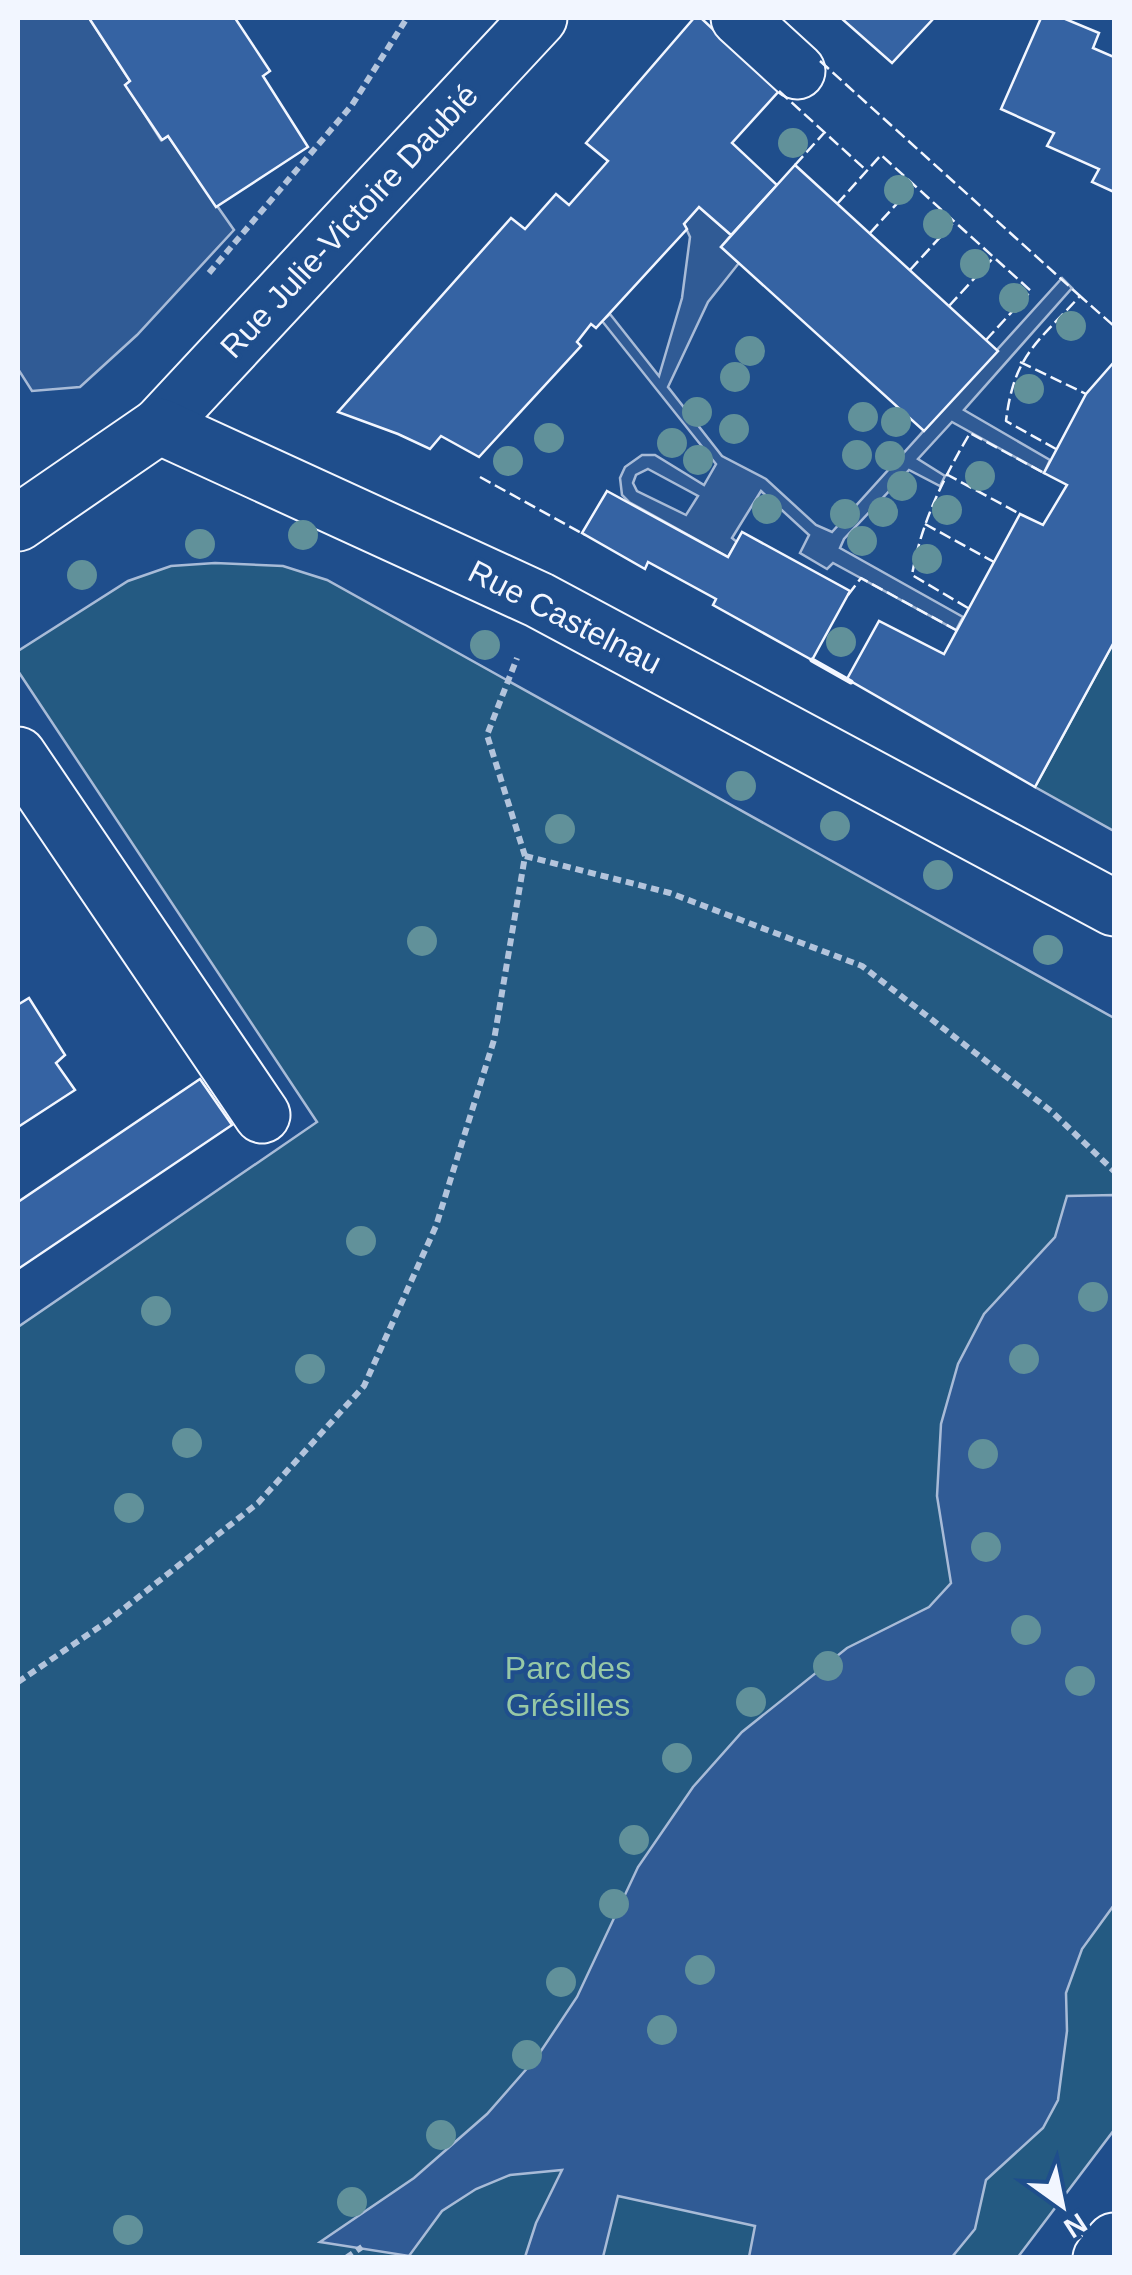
<svg xmlns="http://www.w3.org/2000/svg" width="1132" height="2275" viewBox="0 0 1132 2275" font-family="Helvetica,sans-serif">
  <style>
    .green { fill: #245a82; stroke: #a8bbd7; stroke-width: 2.5 }
    .parking { fill: #305b95; stroke: #a8bbd7; stroke-width: 2.5; fill-rule: evenodd }
    .building { fill: #3563a3; stroke: #f2f6ff; stroke-width: 2.5 }
    .lines { fill: none; stroke-linecap: round; stroke-linejoin: round }
    .minor-casing { stroke: #f2f6ff; stroke-width: 59 }
    .path { stroke: #b3c4dc; stroke-width: 6; stroke-dasharray: 8 5; stroke-linecap: butt }
    .minor { stroke: #1f4e8c; stroke-width: 55 }
    .fence { stroke: #f2f6ff; stroke-width: 2.5; stroke-dasharray: 12 5; stroke-linecap: butt }
    .wall { stroke: #f2f6ff; stroke-width: 5 }
    .tree { fill: #61919a }
    .labels { text-anchor: middle; dominant-baseline: central; stroke-width: 8; stroke-linejoin: round; paint-order: stroke }
    .street-label { font-size: 32px; fill: #f2f6ff; stroke: #1f4e8c }
    .park-label { font-size: 32px; fill: #97c8a6; stroke: #1f4e8c }
  </style>
  <rect width="100%" height="100%" fill="#1f4e8c"/>
  <g class="green">
    <polygon points="215,563 283,566 327,580 1114,1018 1114,2130 1018,2257 18,2257 18,1327 317,1122 18,671 18,651 128,581 171,566"/>
    <polygon points="1114,642 1114,831 1035,787"/>
  </g>
  <g class="parking">
    <polygon points="18,18 89,18 130,81 126,85 161,140 168,136 234,230 137,335 80,387 32,391 18,369"/>
    <path d="M 699,207 L 731,235 L 721,247 L 739,263 L 708,302 L 668,387 L 722,456 L 766,479 L 816,525 L 832,532 L 1062,278 L 1072,288 L 964,410 L 1050,460 L 1044,473 L 952,422 L 918,459 L 945,476 L 940,486 L 909,470 L 844,539 L 840,548 L 963,617 L 956,630 L 833,563 L 827,569 L 800,553 L 809,535 L 761,491 L 732,538 L 737,542 L 728,557 L 629,502 L 622,495 L 620,478 L 625,467 L 642,455 L 655,455 L 704,485 L 716,464 L 602,321 L 610,314 L 659,376 L 682,298 L 690,237 L 684,224 ZM 648,469 L 698,496 L 686,515 L 637,491 L 633,483 L 636,475 Z"/>
    <polygon points="1114,1195 1114,1905 1082,1949 1066,1993 1067,2031 1058,2100 1043,2128 986,2180 975,2229 952,2257 749,2257 755,2226 618,2196 603,2257 525,2257 536,2223 562,2170 510,2175 476,2189 442,2211 409,2256 320,2242 414,2178 487,2114 537,2057 577,1997 638,1867 693,1787 742,1732 847,1648 929,1607 951,1583 937,1496 941,1424 958,1364 984,1314 1055,1237 1067,1196"/>
  </g>
  <g class="building">
    <polygon points="89,18 235,18 270,71 263,76 308,147 216,207 168,136 162,140 125,85 130,81"/>
    <polygon points="694,18 701,18 779,91 732,143 777,185 731,235 699,207 684,224 687,229 596,328 591,324 577,342 581,346 479,457 441,436 430,449 398,434 338,412 511,218 525,229 556,194 569,205 608,161 586,143"/>
    <polygon points="841,18 934,18 892,63"/>
    <polygon points="1041,18 1063,18 1099,33 1093,48 1114,57 1114,192 1092,182 1099,169 1047,146 1054,133 1001,109"/>
    <polygon points="795,165 998,351 924,431 721,247"/>
    <polygon points="1114,362 1114,642 1035,787 847,679 879,621 944,654 1020,514 1043,525 1067,485 1044,473 1086,394"/>
    <polygon points="607,491 728,557 742,532 850,591 812,660 713,605 716,599 648,562 645,569 582,533"/>
    <polygon points="29,998 65,1055 56,1063 75,1090 18,1127 18,1002 19,1004"/>
    <polygon points="200,1079 232,1125 18,1269 18,1202"/>
  </g>
  <g class="lines">
    <g class="minor-casing">
      <g id="minor">
        <polyline points="739,18 797,71"/>
        <polyline points="159,426 539,18"/>
        <polyline points="18,523 159,426 539,600 1114,908"/>
        <polyline points="18,755 262,1115"/>
        <polyline points="1101,2258 1114,2241"/>
      </g>
    </g>
    <g class="path">
      <polyline points="209,273 352,105 407,18"/>
      <polyline points="525,856 670,893 862,966 1051,1111 1114,1171"/>
      <polyline points="18,1682 108,1621 258,1503 364,1386 436,1226 494,1040 525,856 487,735 517,658"/>
      <polyline points="346,2258 362,2247"/>
    </g>
    <use href="#minor" class="minor"/>
    <g class="fence">
      <polyline points="820,61 1080,296"/>
      <polyline points="779,91 867,171"/>
      <polyline points="795,165 824,133"/>
      <polyline points="837,204 881,155 1031,291 986,340"/>
      <polyline points="870,233 914,185"/>
      <polyline points="910,270 955,221"/>
      <polyline points="949,306 994,257"/>
      <polyline points="1020,362 1086,394"/>
      <path d="M 1056,449 L 1006,421 C 1014,355 1037,343 1080,296 L 1114,326"/>
      <polyline points="946,474 1020,514"/>
      <polyline points="480,477 585,535"/>
      <polyline points="925,524 994,562"/>
      <polyline points="848,595 861,578 956,630"/>
      <path d="M 968,608 L 912,575 C 921,523 943,479 970,433 L 1044,473"/>
    </g>
    <polyline class="wall" points="812,660 851,682"/>
  </g>
  <g class="tree">
    <circle cx="793" cy="143" r="15"/>
    <circle cx="899" cy="190" r="15"/>
    <circle cx="938" cy="224" r="15"/>
    <circle cx="975" cy="264" r="15"/>
    <circle cx="1014" cy="298" r="15"/>
    <circle cx="1071" cy="326" r="15"/>
    <circle cx="750" cy="351" r="15"/>
    <circle cx="735" cy="377" r="15"/>
    <circle cx="1029" cy="389" r="15"/>
    <circle cx="697" cy="412" r="15"/>
    <circle cx="863" cy="417" r="15"/>
    <circle cx="896" cy="422" r="15"/>
    <circle cx="734" cy="429" r="15"/>
    <circle cx="549" cy="438" r="15"/>
    <circle cx="672" cy="443" r="15"/>
    <circle cx="857" cy="455" r="15"/>
    <circle cx="890" cy="456" r="15"/>
    <circle cx="698" cy="460" r="15"/>
    <circle cx="508" cy="461" r="15"/>
    <circle cx="980" cy="476" r="15"/>
    <circle cx="902" cy="486" r="15"/>
    <circle cx="767" cy="509" r="15"/>
    <circle cx="947" cy="510" r="15"/>
    <circle cx="883" cy="512" r="15"/>
    <circle cx="845" cy="514" r="15"/>
    <circle cx="303" cy="535" r="15"/>
    <circle cx="862" cy="541" r="15"/>
    <circle cx="200" cy="544" r="15"/>
    <circle cx="927" cy="559" r="15"/>
    <circle cx="82" cy="575" r="15"/>
    <circle cx="841" cy="642" r="15"/>
    <circle cx="485" cy="645" r="15"/>
    <circle cx="741" cy="786" r="15"/>
    <circle cx="835" cy="826" r="15"/>
    <circle cx="560" cy="829" r="15"/>
    <circle cx="938" cy="875" r="15"/>
    <circle cx="422" cy="941" r="15"/>
    <circle cx="1048" cy="950" r="15"/>
    <circle cx="361" cy="1241" r="15"/>
    <circle cx="1093" cy="1297" r="15"/>
    <circle cx="156" cy="1311" r="15"/>
    <circle cx="1024" cy="1359" r="15"/>
    <circle cx="310" cy="1369" r="15"/>
    <circle cx="187" cy="1443" r="15"/>
    <circle cx="983" cy="1454" r="15"/>
    <circle cx="129" cy="1508" r="15"/>
    <circle cx="986" cy="1547" r="15"/>
    <circle cx="1026" cy="1630" r="15"/>
    <circle cx="828" cy="1666" r="15"/>
    <circle cx="1080" cy="1681" r="15"/>
    <circle cx="751" cy="1702" r="15"/>
    <circle cx="677" cy="1758" r="15"/>
    <circle cx="634" cy="1840" r="15"/>
    <circle cx="614" cy="1904" r="15"/>
    <circle cx="700" cy="1970" r="15"/>
    <circle cx="561" cy="1982" r="15"/>
    <circle cx="662" cy="2030" r="15"/>
    <circle cx="527" cy="2055" r="15"/>
    <circle cx="441" cy="2135" r="15"/>
    <circle cx="352" cy="2202" r="15"/>
    <circle cx="128" cy="2230" r="15"/>
  </g>
  <g class="labels">
    <g class="street-label">
      <text transform="translate(349 221) rotate(-47)">Rue Julie-Victoire Daubié</text>
      <text transform="translate(565 617) rotate(27)">Rue Castelnau</text>
    </g>
    <g class="park-label">
      <text x="568" y="1668">Parc des<tspan x="568" dy="37">Grésilles</tspan></text>
    </g>
  </g>
  <rect width="1132" height="2275" fill="none" stroke="#f2f6ff" stroke-width="40"/>
  <g transform="translate(1062 2205) rotate(147)" stroke="#1f4e8c" stroke-width="8" paint-order="stroke">
  <path d="M0-8L18 38L0 25L-18 38Z" fill="#f2f6ff"/>
  <text y="-15" font-size="28" font-weight="bold" text-anchor="middle" fill="#f2f6ff">N</text>
  </g>
</svg>
